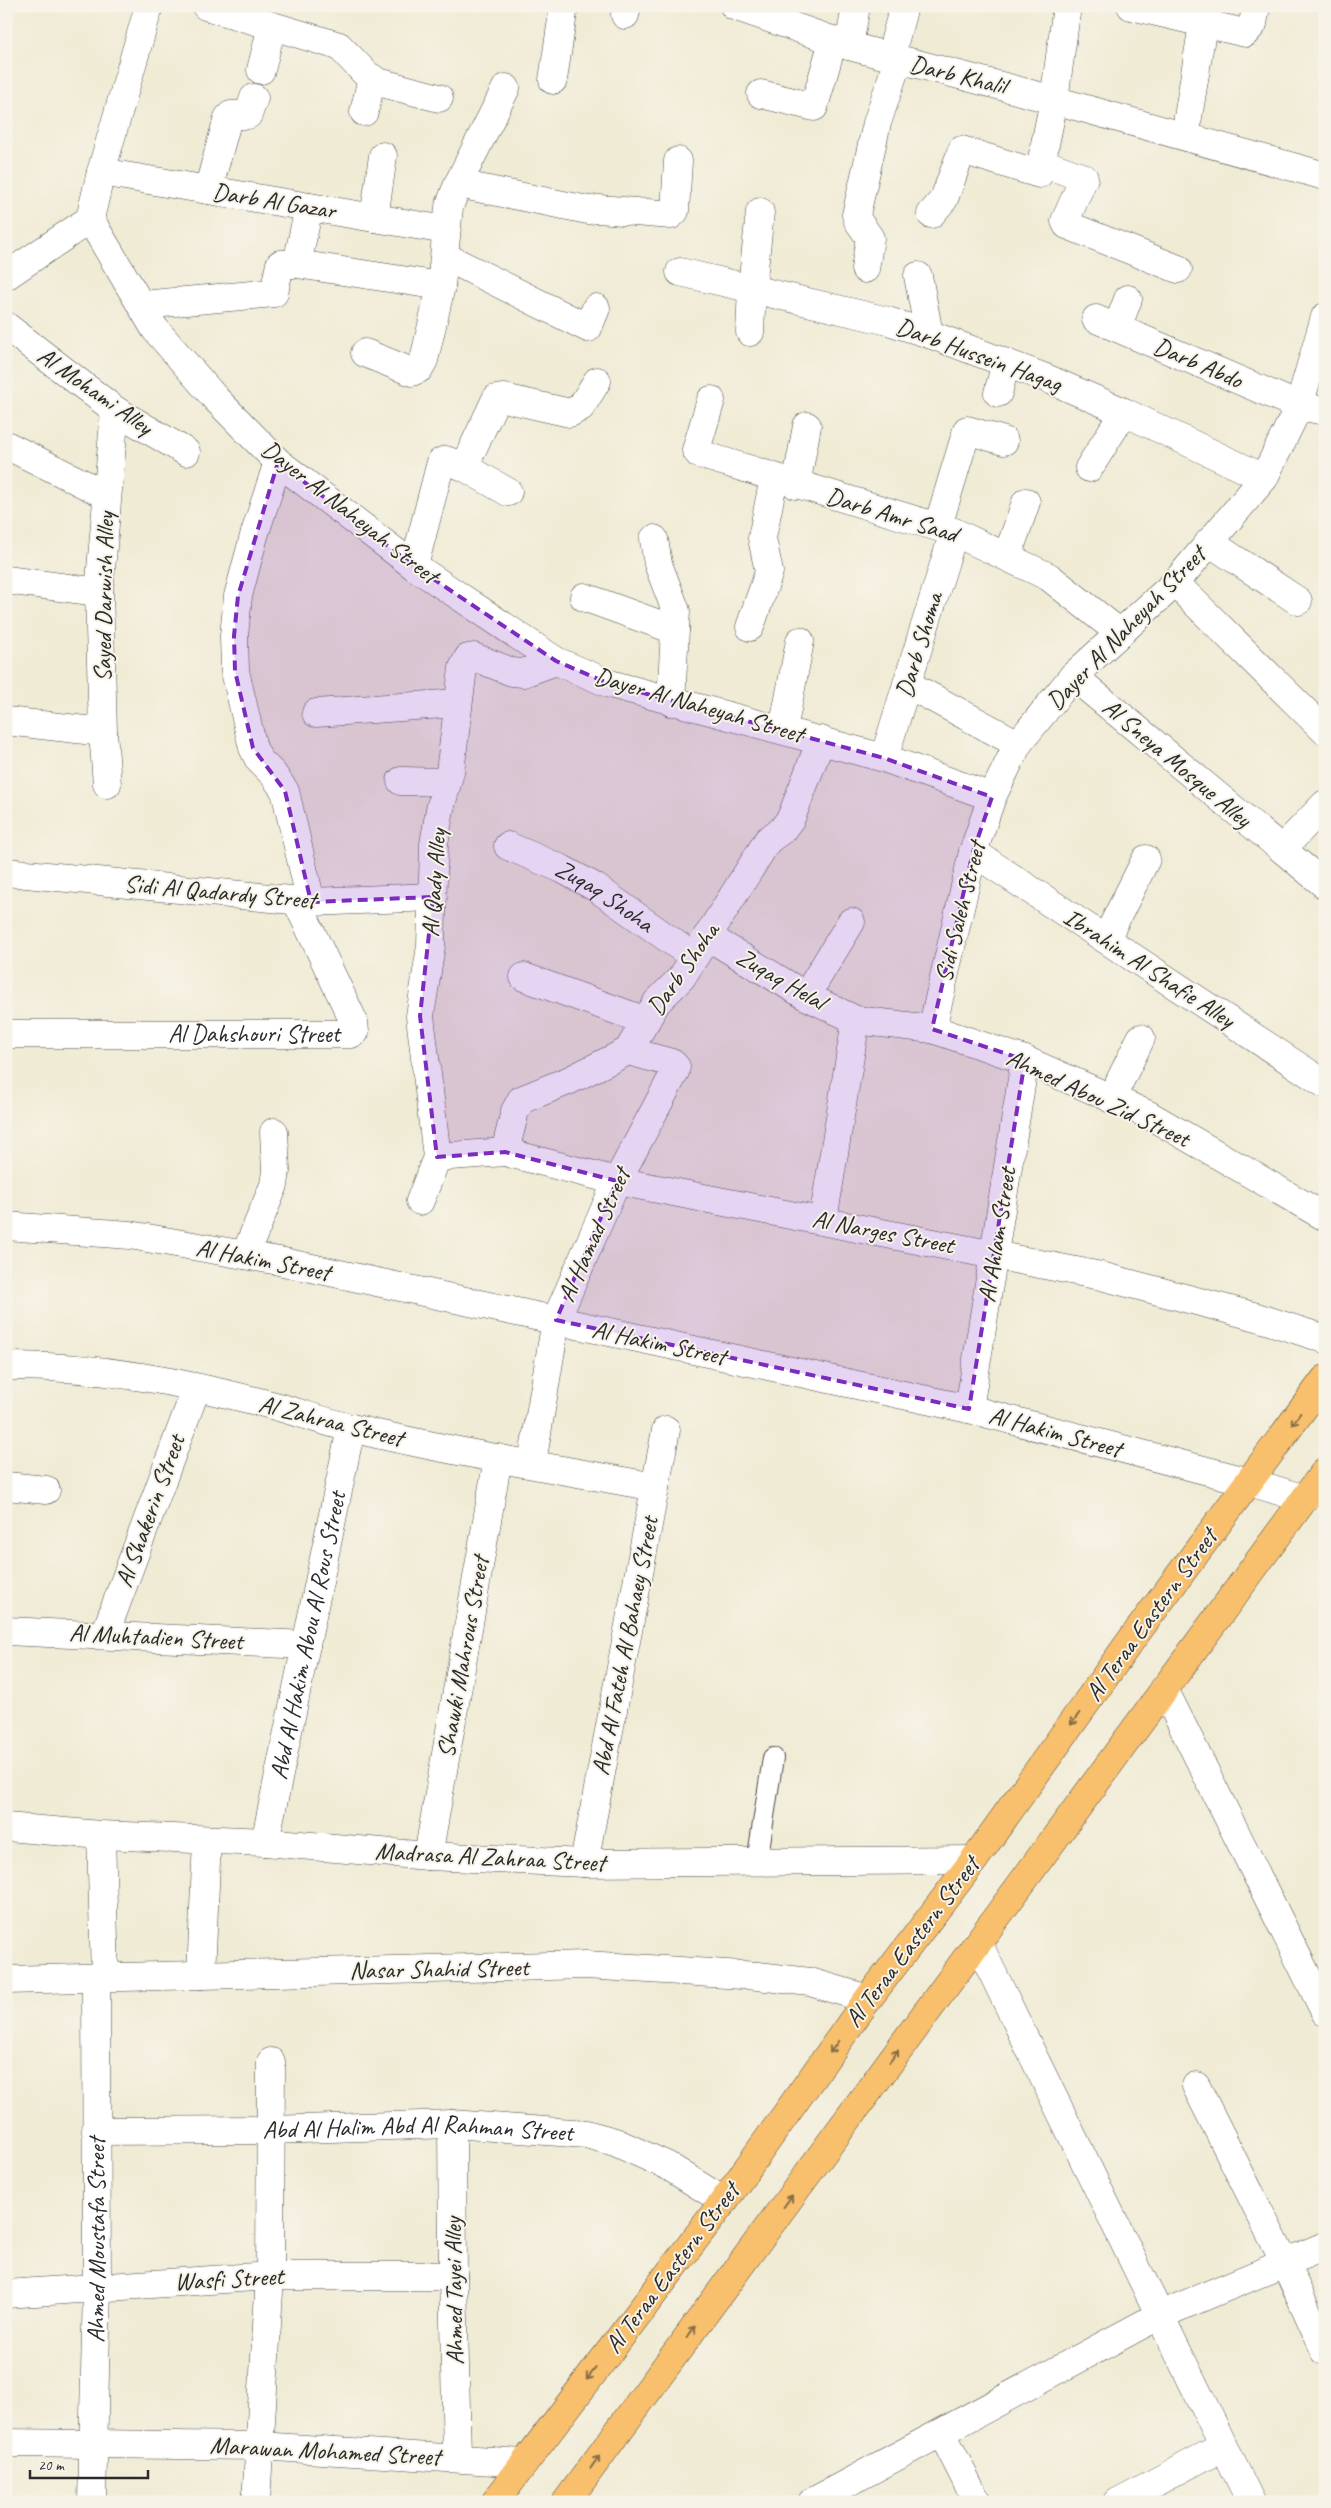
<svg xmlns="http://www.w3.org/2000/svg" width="1331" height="2508" viewBox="0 0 1331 2508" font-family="Caveat,sans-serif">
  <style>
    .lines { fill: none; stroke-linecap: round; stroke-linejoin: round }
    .lane-casing { stroke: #494844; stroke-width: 22 }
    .street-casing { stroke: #494844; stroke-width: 29 }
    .primary-casing { stroke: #494844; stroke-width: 29 }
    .lane { stroke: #fff; stroke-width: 20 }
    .street { stroke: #fff; stroke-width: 28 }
    .primary { stroke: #f8bf6c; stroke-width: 28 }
    .oneway { stroke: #876e48 }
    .marked { fill: #7b2cbf; fill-opacity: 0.2; stroke: #7b2cbf; stroke-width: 4; stroke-dasharray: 10 6; stroke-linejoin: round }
    .labels { text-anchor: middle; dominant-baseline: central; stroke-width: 4; stroke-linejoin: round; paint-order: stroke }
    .street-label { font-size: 25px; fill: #2b2b2b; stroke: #f7f3e8 }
  </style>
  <rect width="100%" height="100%" fill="#f7f3e8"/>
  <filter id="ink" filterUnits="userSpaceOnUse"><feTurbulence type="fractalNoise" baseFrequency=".02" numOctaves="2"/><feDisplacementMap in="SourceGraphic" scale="10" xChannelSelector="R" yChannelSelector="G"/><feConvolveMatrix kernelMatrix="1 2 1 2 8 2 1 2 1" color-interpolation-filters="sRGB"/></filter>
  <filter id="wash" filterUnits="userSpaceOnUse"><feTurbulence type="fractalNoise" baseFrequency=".0096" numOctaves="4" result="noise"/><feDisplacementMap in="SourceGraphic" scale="20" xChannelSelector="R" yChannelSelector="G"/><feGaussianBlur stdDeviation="1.12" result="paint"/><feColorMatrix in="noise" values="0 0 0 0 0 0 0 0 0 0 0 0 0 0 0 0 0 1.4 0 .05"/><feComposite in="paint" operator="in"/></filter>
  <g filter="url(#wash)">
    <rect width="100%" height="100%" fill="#f0ebd4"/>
  </g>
  <g filter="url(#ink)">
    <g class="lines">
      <g class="lane-casing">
        <polyline id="lane" points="757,1862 773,1758"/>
      </g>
      <g class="street-casing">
        <g id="street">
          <polyline points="149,6 101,172 90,219 155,329 216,399 278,462 414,566 556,661 610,684 884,758 992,797"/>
          <polyline points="206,6 339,46 367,75 378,82 439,98"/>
          <polyline points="734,6 849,46 1054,100 1325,176"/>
          <polyline points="1131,6 1245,33 1253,24 1256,6"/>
          <polyline points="625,15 627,6"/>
          <polyline points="849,46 856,6"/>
          <polyline points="890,58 904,6"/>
          <polyline points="261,70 272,26"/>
          <polyline points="553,80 564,6"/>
          <polyline points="761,94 814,107 833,41"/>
          <polyline points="364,112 372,78"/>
          <polyline points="1185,136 1203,24"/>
          <polyline points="1043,163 1084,178 1065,221 1067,225 1178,269"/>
          <polyline points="101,172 446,230"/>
          <polyline points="458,184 588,210 599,209 671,215 675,211 678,161"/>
          <polyline points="208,190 228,118 231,115 248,115 254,98"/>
          <polyline points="931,214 944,199 962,150 1039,174 1054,100 1067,6"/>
          <polyline points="374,218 383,156"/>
          <polyline points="446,257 588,328 596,308"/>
          <polyline points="297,264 441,286"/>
          <polyline points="865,269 870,238 858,221 856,215 877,123 898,60"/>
          <polyline points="680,272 888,321 929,334 1046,378 1124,412 1264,478"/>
          <polyline points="6,276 90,219"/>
          <polyline points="918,276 929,334"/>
          <polyline points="141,305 274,293 280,264 297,264 309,207"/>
          <polyline points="1096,319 1299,406 1325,411"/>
          <polyline points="6,326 115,410 186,452"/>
          <polyline points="1117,328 1128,299"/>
          <polyline points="750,332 752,288 760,212"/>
          <polyline points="365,353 412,372 419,369 424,360 441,286 449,207 458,184 506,88"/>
          <polyline points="998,393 1006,363"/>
          <polyline points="711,400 696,450 699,454 954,532 1049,577 1120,633"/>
          <polyline points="6,445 106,495"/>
          <polyline points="278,462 254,536 238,596 234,636 235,671 253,748 259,760 273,774 285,791 311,902"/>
          <polyline points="464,467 508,492"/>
          <polyline points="1089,468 1124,412"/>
          <polyline points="796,485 807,426"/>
          <polyline points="938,526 967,430 1004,441"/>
          <polyline points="654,539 658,564 676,611 671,702"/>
          <polyline points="1209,542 1298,601"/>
          <polyline points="1007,557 1026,502"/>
          <polyline points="414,566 441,462 446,460 464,467 496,399 504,398 570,413 581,407 597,381"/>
          <polyline points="6,580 99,592"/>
          <polyline points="1175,583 1325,731"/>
          <polyline points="584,597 675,630"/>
          <polyline points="750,627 769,572 762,538 774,478"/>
          <polyline points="1073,676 1325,885"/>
          <polyline points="907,684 1018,744"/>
          <polyline points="316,713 458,703"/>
          <polyline points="6,721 103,732"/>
          <polyline points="783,730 800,641"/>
          <polyline points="884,758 954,532"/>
          <polyline points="401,781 447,782"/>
          <polyline points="107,784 103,732 99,592 115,410"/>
          <path id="s1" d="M 508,846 L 562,869 L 595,887 L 694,957"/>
          <polyline points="1282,849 1325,804"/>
          <polyline points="973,852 1325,1084"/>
          <polyline points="6,872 311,902 433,897"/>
          <polyline points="707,936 806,996 856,1020 932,1029 1025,1060 1149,1115 1325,1217"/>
          <polyline points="1106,939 1146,859"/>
          <polyline points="524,977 646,1021"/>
          <polyline points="806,996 851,922"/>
          <polyline points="932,1029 973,852 992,797 1018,744 1073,676 1175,583 1264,478 1299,406 1325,317"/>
          <path id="s2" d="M 6,1034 L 351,1034 L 355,1032 L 354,1022 L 296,900"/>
          <polyline points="1111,1099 1141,1038"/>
          <polyline points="505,1152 515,1111 521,1100 570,1080 628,1051 657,1002 682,977 768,840 782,830 791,818 821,740"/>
          <polyline points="437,1157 505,1152 617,1181 1101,1276 1257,1317 1325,1339"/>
          <polyline points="420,1201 437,1157 420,1016 431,946 434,844 440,809 450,772 463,668 468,658 474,657 512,672 523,673 556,661"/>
          <polyline points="823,1220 856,1020"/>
          <polyline points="6,1226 130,1235 279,1261 969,1409 1250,1482 1305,1499"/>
          <polyline points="245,1255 274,1185 276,1171 274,1132"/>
          <path d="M 6,1366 C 97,1365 188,1383 275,1406 C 300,1413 325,1422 351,1428 C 451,1452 554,1468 655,1487"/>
          <polyline points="969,1409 1025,1060"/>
          <polyline points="532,1463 556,1320 617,1181 675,1072 676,1067 672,1063 628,1051"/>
          <polyline points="6,1486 46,1490"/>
          <polyline points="6,1631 306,1645"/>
          <polyline points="105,1634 196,1389"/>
          <polyline points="1164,1689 1325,2012"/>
          <polyline points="6,1827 101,1835 265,1842 428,1856 584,1863 974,1860"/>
          <polyline points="101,1835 105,1977"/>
          <path id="s3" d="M 265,1842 L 351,1428"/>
          <polyline points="428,1856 498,1458"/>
          <polyline points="584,1863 666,1430"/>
          <polyline points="978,1943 1251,2502"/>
          <polyline points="201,1975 207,1840"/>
          <polyline points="6,1980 586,1965 758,1976 810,1982 868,1999"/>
          <polyline points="1196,2086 1285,2263 1325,2351"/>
          <polyline points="452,2124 453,2276 457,2457"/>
          <path id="s4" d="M 96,2131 L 271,2130 L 452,2124 L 586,2134 L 615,2142 L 668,2166 L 724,2201"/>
          <polyline points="6,2294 270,2276 453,2276"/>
          <polyline points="942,2433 977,2502"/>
          <polyline points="6,2443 259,2446 523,2463"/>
          <path id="s5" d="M 92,2502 L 97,2287 L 96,1977"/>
          <polyline points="256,2502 270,2276 271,2062"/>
          <polyline points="812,2502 1160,2315 1325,2246"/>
          <polyline points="1118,2502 1224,2446"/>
        </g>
      </g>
      <g class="primary-casing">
        <g id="primary">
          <polyline points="495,2502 724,2201 868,1999 974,1860 1129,1643 1325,1379"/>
          <polyline points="566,2502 1325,1471"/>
        </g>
      </g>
      <use href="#lane" class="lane"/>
      <use href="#street" class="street"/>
      <use href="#primary" class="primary"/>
    </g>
    <defs><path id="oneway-shaft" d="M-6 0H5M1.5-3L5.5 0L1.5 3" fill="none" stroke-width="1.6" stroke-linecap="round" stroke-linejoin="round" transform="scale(1.25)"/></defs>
    <g class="oneway">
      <use href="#oneway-shaft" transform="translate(1296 1419) rotate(126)"/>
      <use href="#oneway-shaft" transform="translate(1075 1719) rotate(126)"/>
      <use href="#oneway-shaft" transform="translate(834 2047) rotate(125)"/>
      <use href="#oneway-shaft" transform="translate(894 2056) rotate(-54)"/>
      <use href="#oneway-shaft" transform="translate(788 2201) rotate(-54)"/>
      <use href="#oneway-shaft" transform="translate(691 2332) rotate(-54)"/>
      <use href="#oneway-shaft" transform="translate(591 2374) rotate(128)"/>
      <use href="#oneway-shaft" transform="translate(595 2462) rotate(-54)"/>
    </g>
  </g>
  <path class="marked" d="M 278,462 L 414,566 L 556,661 L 610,684 L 884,758 L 992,797 L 973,852 L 932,1029 L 1025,1060 L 969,1409 L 556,1320 L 617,1181 L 505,1152 L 437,1157 L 420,1016 L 433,897 L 311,902 L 285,791 L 253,748 L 235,671 L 234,636 L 238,596 Z"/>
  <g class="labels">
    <g class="street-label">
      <text transform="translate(958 75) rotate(14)">Darb Khalil</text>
      <text transform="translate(274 201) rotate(9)">Darb Al Gazar</text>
      <text transform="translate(979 355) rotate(20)">Darb Hussein Hagag</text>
      <text transform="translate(1198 363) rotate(23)">Darb Abdo</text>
      <text transform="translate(95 391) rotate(35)">Al Mohami Alley</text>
      <text transform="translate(350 512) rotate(38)">Dayer Al Naheyah Street</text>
      <text transform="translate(892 515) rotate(17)">Darb Amr Saad</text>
      <text transform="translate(104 597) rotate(-89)">Sayed Darwish Alley</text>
      <text transform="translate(1126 628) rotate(-46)">Dayer Al Naheyah Street</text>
      <text transform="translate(919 645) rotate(-73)">Darb Shoma</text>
      <text transform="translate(699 705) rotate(16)">Dayer Al Naheyah Street</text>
      <text transform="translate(1177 763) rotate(40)">Al Sneya Mosque Alley</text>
      <text transform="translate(434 883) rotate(-86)">Al Qady Alley</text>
      <text transform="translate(220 892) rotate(5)">Sidi Al Qadardy Street</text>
      <text stroke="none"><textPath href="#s1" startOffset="109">Zuqaq Shoha</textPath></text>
      <text transform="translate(960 912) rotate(-76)">Sidi Saleh Street</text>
      <text transform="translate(1149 968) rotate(33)">Ibrahim Al Shafie Alley</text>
      <text transform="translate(683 969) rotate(-55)">Darb Shoha</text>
      <text transform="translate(781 979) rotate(30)">Zuqaq Helal</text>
      <text stroke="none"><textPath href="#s2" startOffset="248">Al Dahshouri Street</textPath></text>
      <text transform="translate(1098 1098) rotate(25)">Ahmed Abou Zid Street</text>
      <text transform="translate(883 1232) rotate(11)">Al Narges Street</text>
      <text transform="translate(594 1235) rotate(-66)">Al Hamad Street</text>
      <text transform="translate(997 1235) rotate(-81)">Al Ahlam Street</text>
      <text transform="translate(263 1260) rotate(11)">Al Hakim Street</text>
      <text transform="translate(659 1343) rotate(12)">Al Hakim Street</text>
      <text transform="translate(331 1421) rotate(14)">Al Zahraa Street</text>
      <text transform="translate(1055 1432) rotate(15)">Al Hakim Street</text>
      <text transform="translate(150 1511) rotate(-70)">Al Shakerin Street</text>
      <text transform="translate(1151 1615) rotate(-54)">Al Teraa Eastern Street</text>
      <text stroke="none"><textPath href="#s3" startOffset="211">Abd Al Hakim Abou Al Rous Street</textPath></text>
      <text transform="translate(156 1637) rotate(3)">Al Muhtadien Street</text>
      <text transform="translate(625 1646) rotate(-79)">Abd Al Fateh Al Bahaey Street</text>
      <text transform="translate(463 1657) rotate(-80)">Shawki Mahrous Street</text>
      <text transform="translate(490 1857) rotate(3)">Madrasa Al Zahraa Street</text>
      <text transform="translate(912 1942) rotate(-53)">Al Teraa Eastern Street</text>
      <text transform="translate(439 1969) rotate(-1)">Nasar Shahid Street</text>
      <text stroke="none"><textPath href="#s4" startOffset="322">Abd Al Halim Abd Al Rahman Street</textPath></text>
      <text stroke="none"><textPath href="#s5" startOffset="262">Ahmed Moustafa Street</textPath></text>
      <text transform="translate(672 2268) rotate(-53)">Al Teraa Eastern Street</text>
      <text transform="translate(229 2279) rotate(-3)">Wasfi Street</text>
      <text transform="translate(454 2291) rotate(-91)">Ahmed Tayei Alley</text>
      <text transform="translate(325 2451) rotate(3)">Marawan Mohamed Street</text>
    </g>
  </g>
  <rect width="1331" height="2508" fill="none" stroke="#f7f3e8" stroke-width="25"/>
  <path d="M30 2470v8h118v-8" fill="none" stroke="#2b2b2b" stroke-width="2.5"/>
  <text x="38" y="2470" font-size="15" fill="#2b2b2b" stroke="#f7f3e8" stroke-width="4" paint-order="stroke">20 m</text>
</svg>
